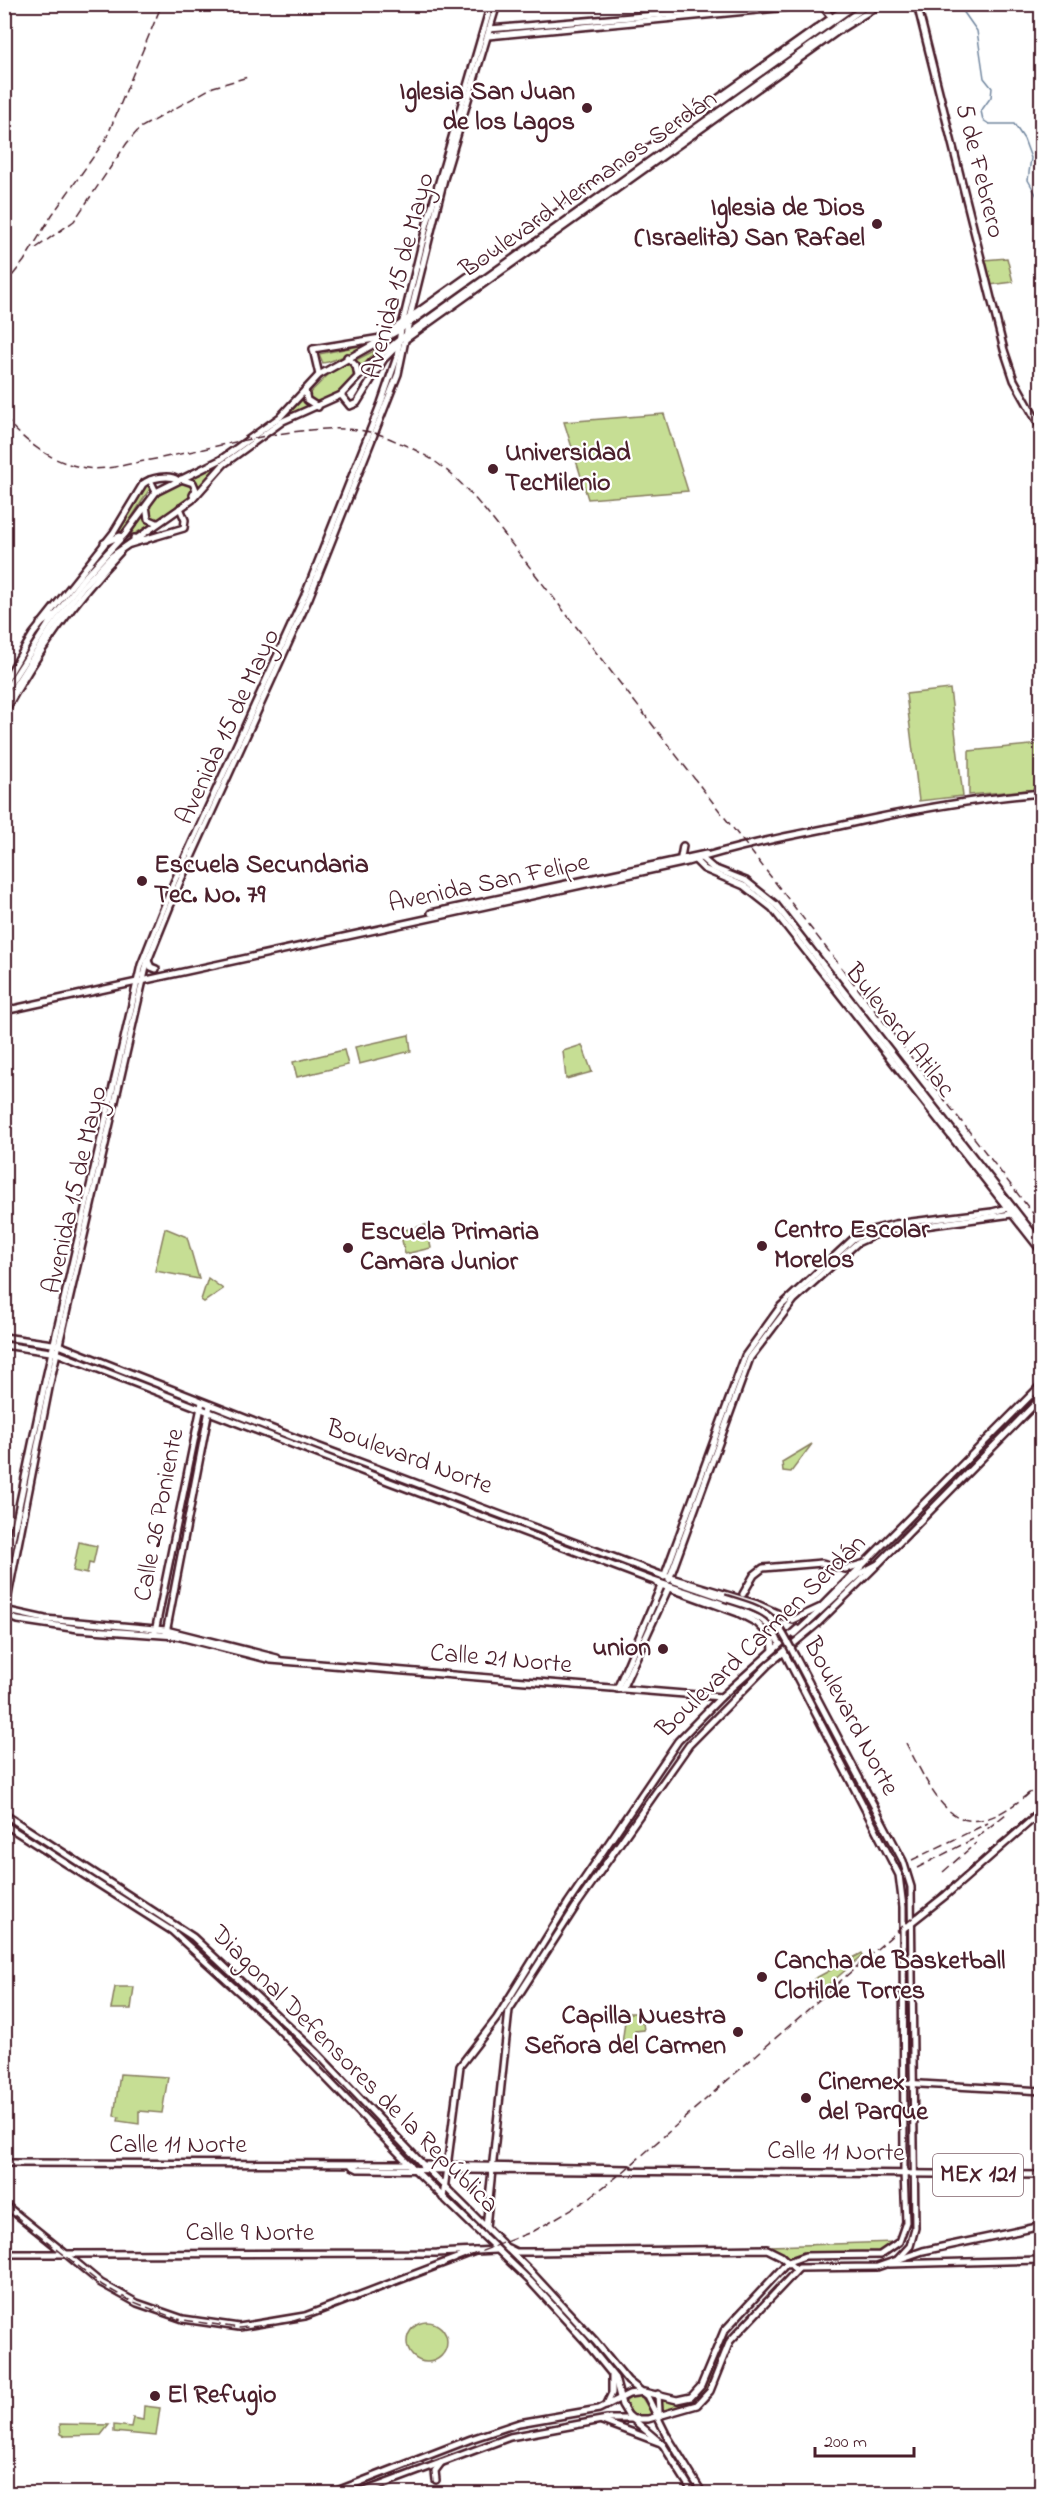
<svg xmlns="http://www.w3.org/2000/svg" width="1046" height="2498" viewBox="0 0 1046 2498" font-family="'Indie Flower',sans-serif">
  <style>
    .green { fill: #c6de94; stroke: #887e60; stroke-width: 1.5 }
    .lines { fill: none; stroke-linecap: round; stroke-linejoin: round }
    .stream { stroke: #71869f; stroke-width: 1.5 }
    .secondary-casing { stroke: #4a1f2b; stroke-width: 10 }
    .primary-casing { stroke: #4a1f2b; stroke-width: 10 }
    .secondary { stroke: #fff; stroke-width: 5 }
    .primary { stroke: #fff; stroke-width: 5 }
    .rail { stroke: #4a1f2b; stroke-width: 1.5; stroke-dasharray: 9 4.5; stroke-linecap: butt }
    .secondary-bridge-casing { stroke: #4a1f2b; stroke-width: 10; stroke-linecap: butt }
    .secondary-bridge { stroke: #fff; stroke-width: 5 }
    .poi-dot { fill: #4a1f2b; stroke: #fff; stroke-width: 2 }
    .labels { text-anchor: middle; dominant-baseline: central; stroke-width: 4.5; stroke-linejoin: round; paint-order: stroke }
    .shield { fill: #fff; stroke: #80626b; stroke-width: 1.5 }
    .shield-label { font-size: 24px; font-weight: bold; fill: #4a1f2b }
    .poi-label { font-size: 26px; font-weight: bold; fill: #4a1f2b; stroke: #fff; text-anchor: start }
    .street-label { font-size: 26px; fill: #4a1f2b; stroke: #fff }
  </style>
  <rect width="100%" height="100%" fill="#fff"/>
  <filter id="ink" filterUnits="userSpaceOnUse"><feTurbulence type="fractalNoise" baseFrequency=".0167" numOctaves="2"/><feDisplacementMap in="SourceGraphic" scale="12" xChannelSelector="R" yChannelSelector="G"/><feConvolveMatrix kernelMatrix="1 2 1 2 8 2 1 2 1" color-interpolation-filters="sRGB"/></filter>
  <g filter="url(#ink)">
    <g class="green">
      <polygon points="1007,258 1013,282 990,285 984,260"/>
      <polygon points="394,341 348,385 325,403 279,423 330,373"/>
      <polygon points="379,342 377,344 328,362 323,363 319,354"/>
      <polygon points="664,414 688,491 588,499 564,422"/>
      <polygon points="223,462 179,507 128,538 157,496 178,482"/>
      <polygon points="146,484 151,487 121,534 91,567"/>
      <polygon points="950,689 963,796 919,801 906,694"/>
      <polygon points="1041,744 1041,789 969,795 969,751"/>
      <polygon points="409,1035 411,1051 359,1064 355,1047"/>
      <polygon points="582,1045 592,1072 566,1079 563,1051"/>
      <polygon points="344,1050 348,1065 297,1077 293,1062"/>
      <polygon points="426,1225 431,1248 405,1254 400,1231"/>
      <polygon points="165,1228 187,1237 199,1279 155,1271"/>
      <polygon points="208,1278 223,1289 204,1302 201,1300"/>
      <polygon points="812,1444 791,1472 783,1471 782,1462"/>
      <polygon points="79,1542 97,1546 93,1564 89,1563 87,1574 73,1571"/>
      <polygon points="862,1953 863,1955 819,1993 814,1987 814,1979"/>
      <polygon points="115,1987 134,1987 131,2009 111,2009"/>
      <polygon points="626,2013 638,2013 639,2022 643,2023 644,2030 635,2031 634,2045 622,2044"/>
      <polygon points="120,2074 168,2077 162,2113 139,2111 139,2124 118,2121 119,2117 114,2116"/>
      <polygon points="894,2242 882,2252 873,2254 807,2254 789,2258 771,2246"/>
      <circle cx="427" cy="2342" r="20"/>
      <path d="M 720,2347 L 723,2347 C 705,2397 712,2398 659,2413 L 660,2400 L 682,2405 L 699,2396 Z"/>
      <polygon points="641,2396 653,2415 634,2417 625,2402 632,2397"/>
      <polygon points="144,2406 160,2408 156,2436 114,2432 114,2425 131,2427 133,2418 143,2420"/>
      <polygon points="60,2424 109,2425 101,2435 65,2436 61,2434"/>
    </g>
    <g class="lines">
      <polyline class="stream" points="958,4 977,31 984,78 992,88 991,97 981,111 983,120 989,124 1014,124 1024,139 1031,158 1028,180 1042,205"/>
      <g class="secondary-casing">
        <g id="secondary">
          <polyline points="821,4 832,18"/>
          <polyline points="917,4 1004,350 1014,380 1042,430"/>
          <polyline points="489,29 787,4"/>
          <polyline points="488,36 819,4"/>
          <polyline points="406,339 841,29 881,4"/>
          <polyline points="319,375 313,349 381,338 851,4"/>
          <polyline points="341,395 350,406 357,403 384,359 398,345"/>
          <polyline points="130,544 184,528 185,520 180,508"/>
          <path d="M 4,683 L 33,634 L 114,532 L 143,484 C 150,478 170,474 177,480"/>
          <path d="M 4,713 C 36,654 75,600 120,552"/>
          <polyline points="699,856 713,868 746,881 776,905 1042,1245"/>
          <polyline points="681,857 683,846"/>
          <polyline points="693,858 704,869 744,886 772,908 1042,1252"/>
          <polyline points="431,913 706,854"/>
          <polyline points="148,961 151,967 156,969"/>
          <path d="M 4,1011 L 687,862 C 737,846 788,836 839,826 C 906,811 972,799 1042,793"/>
          <polyline points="664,1577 745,1356 781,1306 853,1239 868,1231 895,1224 992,1212 1012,1207"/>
          <polyline points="4,1578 45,1382 141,965 174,882 304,597 381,403 397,357 401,329 427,223 491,4"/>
          <polyline points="669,1580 750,1358 794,1300 857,1243 881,1232 1012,1214 1015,1211"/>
          <polyline points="674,1581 724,1598"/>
          <polyline points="658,1584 738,1613 757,1623 772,1638 773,1650"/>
          <polyline points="4,1610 45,1619 166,1630 277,1658"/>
          <polyline points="4,1615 18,1620 78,1629 176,1636 271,1660 721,1697"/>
          <polyline points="4,1616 50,1383 147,963 179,884 309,598 398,374 410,316 444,179 497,4"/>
          <polyline points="774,1631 778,1641"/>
          <polyline points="155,1632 202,1402"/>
          <polyline points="166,1633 210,1405"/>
          <polyline points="785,1654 899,1875 903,1907 904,2173"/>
          <polyline points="795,1656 903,1861 911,1887 915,2228 910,2246 898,2259"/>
          <polyline points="617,1689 661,1586"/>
          <polyline points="622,1689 668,1589"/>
          <polyline points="903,1929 946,1895 1042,1811"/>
          <polyline points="903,2083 1042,2091"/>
          <polyline points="443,2198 460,2066 497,2018 568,1903 678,1741 721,1697 797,1629"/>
          <polyline points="486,2227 509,2010 578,1903 689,1745 768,1665 817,1624 875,1567"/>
          <polyline points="508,2248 516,2252 532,2252 767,2249 781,2256 796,2270"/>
          <polyline points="4,2254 66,2254 101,2283 137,2303 183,2319 239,2327 305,2316 475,2251"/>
          <polyline points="889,2264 1042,2260"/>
        </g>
      </g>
      <g class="primary-casing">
        <g id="primary">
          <polyline points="347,357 356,366 358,376"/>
          <polyline points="305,390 307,400 318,407"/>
          <polyline points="181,479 193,483 196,490 193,495"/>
          <polyline points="150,480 156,492"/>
          <polyline points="146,506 148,519 157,523"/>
          <polyline points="134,538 146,540"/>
          <polyline points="104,543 120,536"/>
          <polyline points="40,624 54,615"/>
          <polyline points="4,693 48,625 82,580 125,534 156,492 220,460 280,417 319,375 401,329 857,4"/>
          <polyline points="4,703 51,629 84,585 112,556 192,500 224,464 283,421 341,395 373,361 399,340 869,4"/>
          <polyline points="4,1337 59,1345 293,1437 661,1575 757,1604 793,1620 821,1607 1042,1384"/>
          <polyline points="4,1345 57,1353 390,1482 651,1580 738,1609 761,1619 783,1637"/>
          <polyline points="743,1594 754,1575 763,1568 822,1563 845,1569 862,1564"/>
          <polyline points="795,1634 861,1573 878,1564 1042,1397"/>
          <polyline points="4,1814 193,1937 316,2052 429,2171 530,2271 595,2341 628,2381 647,2396 666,2434 703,2494"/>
          <polyline points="4,1824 172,1931 270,2020 416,2171 530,2281 585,2341 615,2378 622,2405 628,2415 663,2445 694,2494"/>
          <polyline points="4,2163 410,2164"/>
          <polyline points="422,2165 629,2169"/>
          <polyline points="352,2166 358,2169 1042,2175"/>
          <polyline points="4,2204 66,2254 437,2253 496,2250"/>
          <polyline points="658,2394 659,2412"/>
          <polyline points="606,2406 612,2393 612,2376"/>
          <polyline points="602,2421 658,2442"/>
          <polyline points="436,2480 435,2471 441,2463"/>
          <polyline points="329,2494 471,2439 519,2423 599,2409 629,2394 644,2392 677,2400 691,2397 701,2386 724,2331 788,2262 805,2256 880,2255 899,2242 906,2222 904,2173"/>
          <polyline points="357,2494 510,2437 607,2419 648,2419 697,2405 710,2391 730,2341 799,2268 877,2267 923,2251 1042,2226"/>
        </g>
      </g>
      <use href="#secondary" class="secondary"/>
      <use href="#primary" class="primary"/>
      <g class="rail">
        <polyline points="36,248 74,221 127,143 140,128 213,87 248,77"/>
        <polyline points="4,286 24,261 52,215 106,139 162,4"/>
        <path d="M 4,417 C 25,443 54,464 87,468 C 107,471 131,463 150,460 C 213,449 309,419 370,432 C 381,434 391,439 400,443 C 444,461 464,485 493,520 L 1042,1225"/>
        <path d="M 906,1743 C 938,1803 957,1854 1029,1793"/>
        <polyline points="1024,1798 1042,1782"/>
        <polyline points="912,1860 988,1823"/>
        <polyline points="917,1868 977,1837 1006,1814"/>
        <polyline points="943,1872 976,1843"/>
        <polyline points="4,2207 102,2285 129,2300 177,2319 239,2328 287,2323 337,2307 534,2231 585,2201 623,2172 1042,1804"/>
      </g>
      <g class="secondary-bridge-casing">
        <path id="secondary-bridge" d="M 724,1598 C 770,1612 773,1613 795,1656"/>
      </g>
      <use href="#secondary-bridge" class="secondary-bridge"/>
    </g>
  </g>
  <g class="poi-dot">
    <circle cx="587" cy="108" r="6"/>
    <circle cx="877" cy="224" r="6"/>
    <circle cx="493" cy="469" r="6"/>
    <circle cx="142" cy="881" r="6"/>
    <circle cx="762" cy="1246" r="6"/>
    <circle cx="348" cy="1248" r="6"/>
    <circle cx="663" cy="1649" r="6"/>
    <circle cx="762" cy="1977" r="6"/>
    <circle cx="738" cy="2032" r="6"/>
    <circle cx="806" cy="2098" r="6"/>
    <circle cx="155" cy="2396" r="6"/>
  </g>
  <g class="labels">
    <rect class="shield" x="933" y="2154" width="90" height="42" rx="4.5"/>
    <g class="shield-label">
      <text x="978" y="2175">MEX 121</text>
    </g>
    <g class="poi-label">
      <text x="575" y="93" text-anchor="end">Iglesia San Juan<tspan x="575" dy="30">de los Lagos</tspan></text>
      <text x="865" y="209" text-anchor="end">Iglesia de Dios<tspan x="865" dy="30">(Israelita) San Rafael</tspan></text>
      <text x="505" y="454">Universidad<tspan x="505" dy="30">TecMilenio</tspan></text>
      <text x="154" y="866">Escuela Secundaria<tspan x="154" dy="30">Tec. No. 79</tspan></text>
      <text x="774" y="1231">Centro Escolar<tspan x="774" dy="30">Morelos</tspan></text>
      <text x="360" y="1233">Escuela Primaria<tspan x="360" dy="30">Camara Junior</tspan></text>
      <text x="651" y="1649" text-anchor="end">union</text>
      <text x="774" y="1962">Cancha de Basketball<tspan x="774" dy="30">Clotilde Torres</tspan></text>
      <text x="726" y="2017" text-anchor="end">Capilla Nuestra<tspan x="726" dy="30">Señora del Carmen</tspan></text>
      <text x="818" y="2083">Cinemex<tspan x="818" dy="30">del Parque</tspan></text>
      <text x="167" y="2396">El Refugio</text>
    </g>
    <g class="street-label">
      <text transform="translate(979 171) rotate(76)">5 de Febrero</text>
      <text transform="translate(589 185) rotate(-35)">Boulevard Hermanos Serdán</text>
      <text transform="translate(400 276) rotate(-75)">Avenida 15 de Mayo</text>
      <text transform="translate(229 727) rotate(-65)">Avenida 15 de Mayo</text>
      <text transform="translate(489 884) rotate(-12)">Avenida San Felipe</text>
      <text transform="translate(899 1031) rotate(52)">Bulevard Atilac</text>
      <text transform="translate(76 1190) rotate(-77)">Avenida 15 de Mayo</text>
      <text transform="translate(409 1458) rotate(20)">Boulevard Norte</text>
      <text transform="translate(160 1515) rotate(-79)">Calle 26 Poniente</text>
      <text transform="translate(762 1637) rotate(-44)">Boulevard Carmen Serdán</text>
      <text transform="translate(501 1660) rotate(5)">Calle 21 Norte</text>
      <text transform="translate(850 1717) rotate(62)">Boulevard Norte</text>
      <text transform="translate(354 2070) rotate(45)">Diagonal Defensores de la República</text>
      <text x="178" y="2146">Calle 11 Norte</text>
      <text transform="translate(836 2153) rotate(1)">Calle 11 Norte</text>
      <text x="250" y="2234">Calle 9 Norte</text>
    </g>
  </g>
  <rect width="1046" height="2498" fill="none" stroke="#fff" stroke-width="24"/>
  <rect x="12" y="12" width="1022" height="2474" fill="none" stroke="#4a1f2b" stroke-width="2" filter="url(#ink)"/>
  <path d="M815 2447v9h99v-9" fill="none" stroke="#4a1f2b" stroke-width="3"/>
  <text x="824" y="2447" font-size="18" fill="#4a1f2b" stroke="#ffffff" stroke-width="4.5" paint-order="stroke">200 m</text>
</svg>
